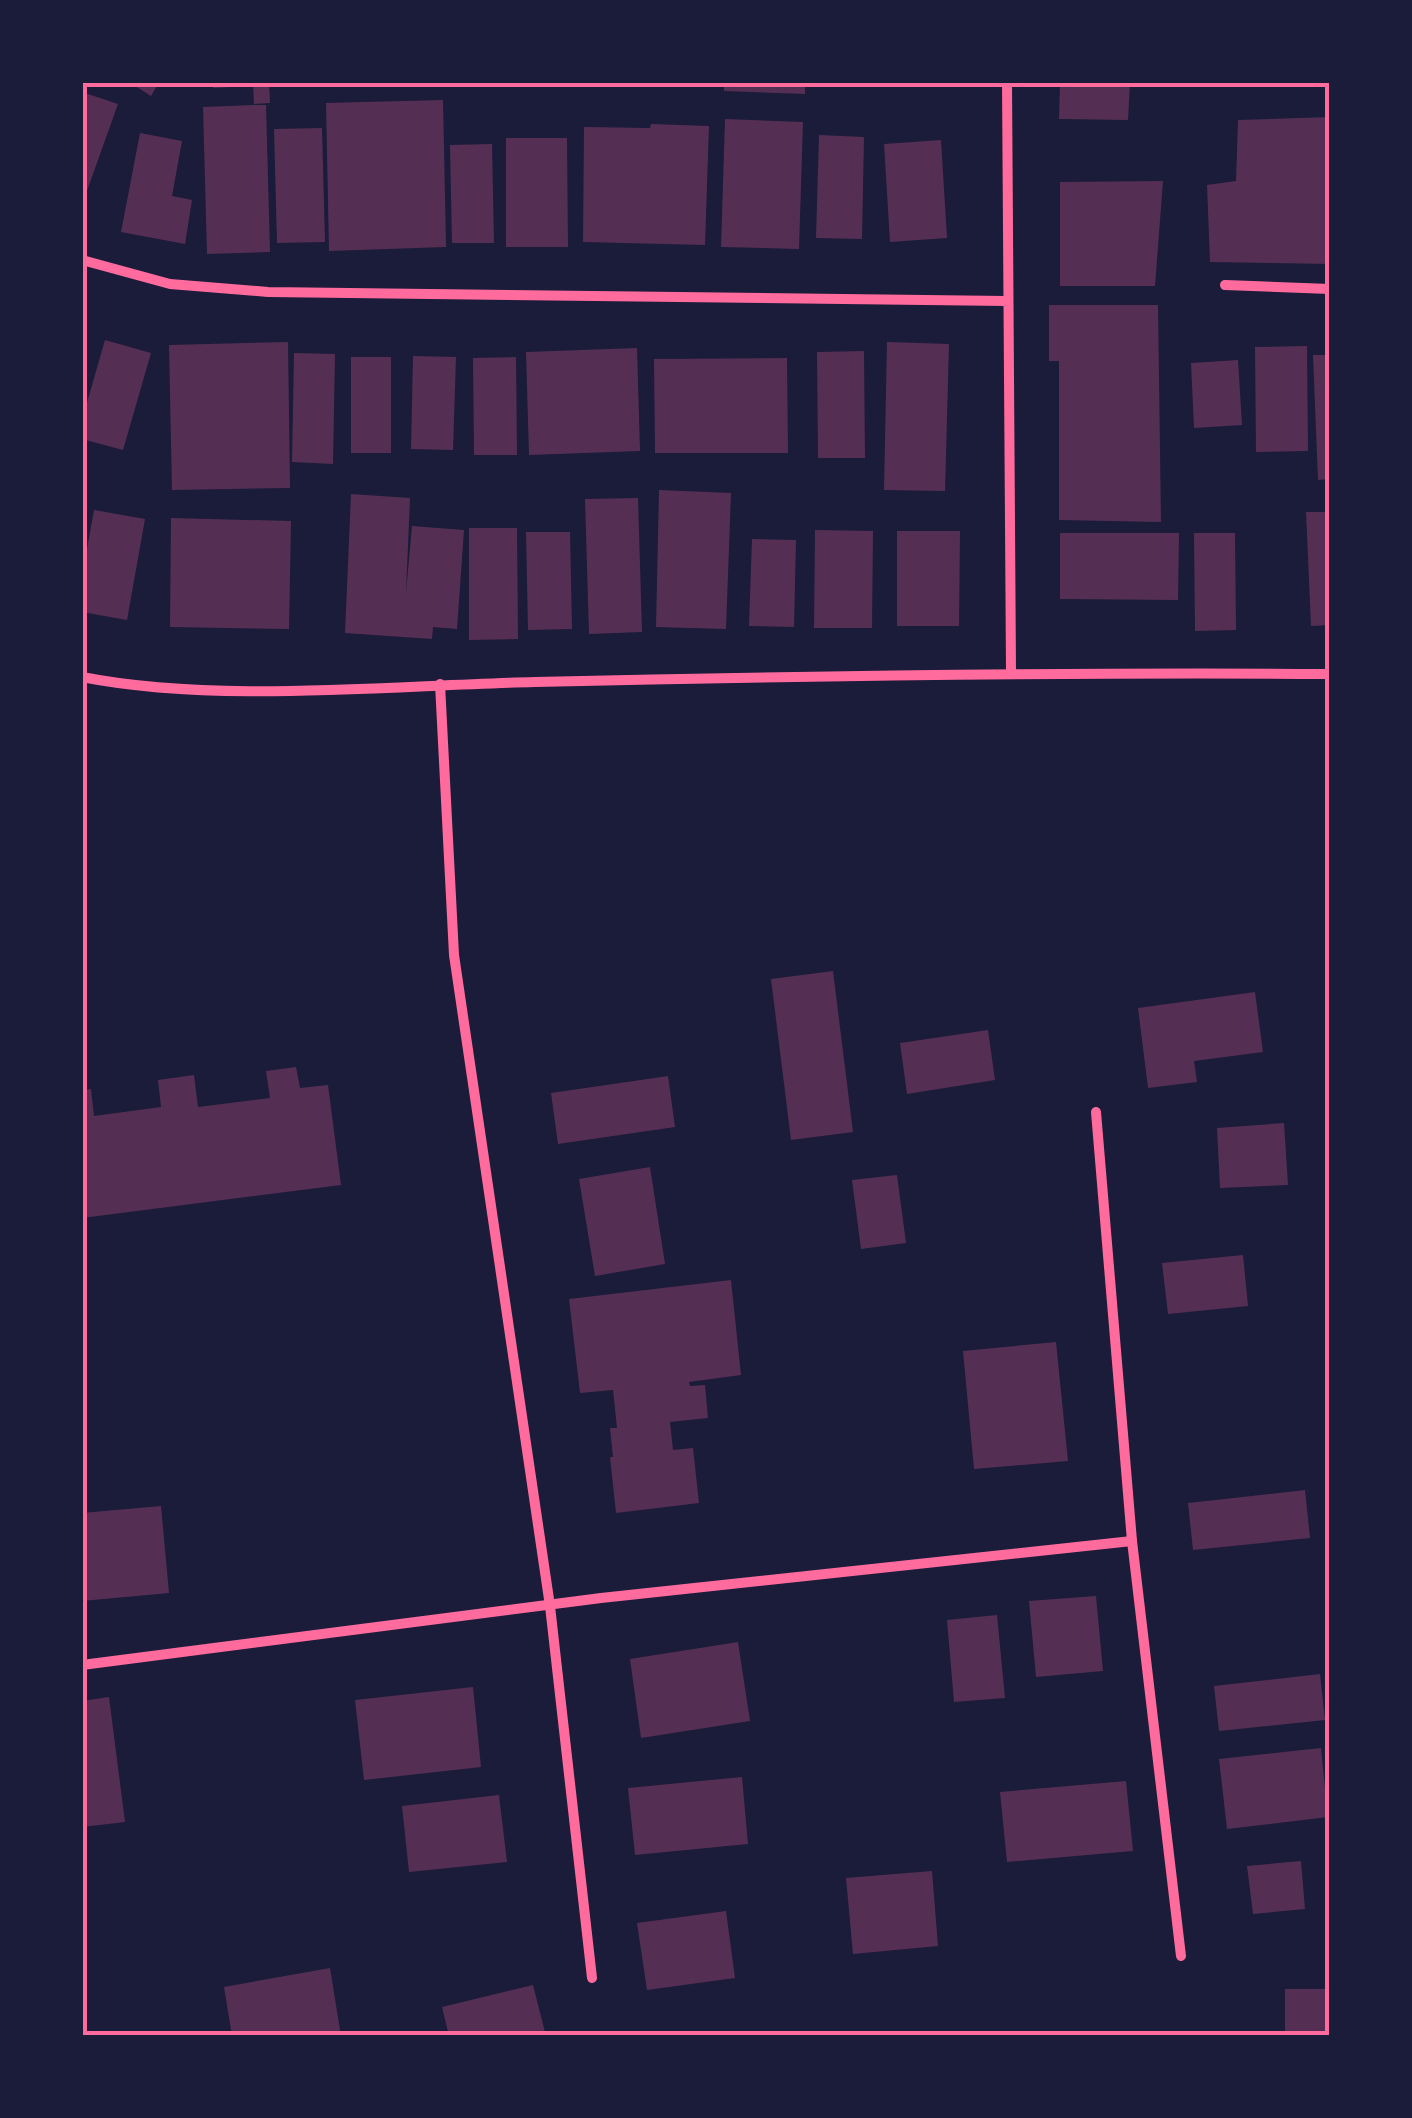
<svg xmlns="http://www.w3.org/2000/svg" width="1412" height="2118" viewBox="0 0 1412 2118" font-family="Helvetica,sans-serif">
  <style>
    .building { fill: #542f53 }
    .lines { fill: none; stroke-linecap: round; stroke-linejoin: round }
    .minor { stroke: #ff6b9d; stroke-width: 10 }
    .neatline { fill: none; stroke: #ff6b9d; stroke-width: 4 }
  </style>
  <rect width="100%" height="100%" fill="#1b1b3a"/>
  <g class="building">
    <polygon points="129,82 159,82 151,96"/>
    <polygon points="213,82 252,82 252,86 213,88"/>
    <polygon points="253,82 269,82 270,103 254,104"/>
    <polygon points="724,82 805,82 805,94 724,91"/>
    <polygon points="1060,82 1130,82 1128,120 1059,119"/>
    <polygon points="82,92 118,104 83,202 82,202"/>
    <polygon points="443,100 446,247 329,251 326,103"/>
    <polygon points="254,105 266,105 270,252 207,254 203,107"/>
    <polygon points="1330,117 1330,264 1210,262 1207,185 1236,181 1238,120"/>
    <polygon points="725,119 803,122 799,249 721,247"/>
    <polygon points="651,124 709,126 705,245 583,242 584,127 650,128"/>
    <polygon points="322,128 325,242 277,243 274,129"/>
    <polygon points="140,133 182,141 172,196 192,200 185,244 121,232"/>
    <polygon points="819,135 864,137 862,239 816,238"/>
    <polygon points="506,138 567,138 568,247 506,247"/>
    <polygon points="941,140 947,238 890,242 884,144"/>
    <polygon points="492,144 494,243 452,243 450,145"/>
    <polygon points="1163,181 1155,286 1060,286 1060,182"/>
    <polygon points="1049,305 1158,305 1161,522 1059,520 1059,361 1049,361"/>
    <polygon points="105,340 151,353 123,450 82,439 82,420"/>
    <polygon points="288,342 290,488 172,490 169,345"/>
    <polygon points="887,342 949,344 945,491 884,490"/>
    <polygon points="1307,346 1308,451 1256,452 1255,347"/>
    <polygon points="637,348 640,451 529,455 526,352"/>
    <polygon points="864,351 865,458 818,458 817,352"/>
    <polygon points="294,353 335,354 333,464 292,462"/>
    <polygon points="1313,355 1330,355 1330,479 1318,480"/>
    <polygon points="413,356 456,357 453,450 411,449"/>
    <rect x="351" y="357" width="40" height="96"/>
    <polygon points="516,357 517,455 474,455 473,358"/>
    <polygon points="787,358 788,453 655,453 654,359"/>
    <polygon points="1238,360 1242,425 1194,428 1191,363"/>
    <polygon points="659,490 731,493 726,629 656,627"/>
    <polygon points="351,494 410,498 406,593 412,526 464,530 457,629 433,627 432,639 345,633"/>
    <polygon points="638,498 642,632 589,634 585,499"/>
    <polygon points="94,510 145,519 127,620 82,612 82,577"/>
    <polygon points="1306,512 1330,512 1330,625 1311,626"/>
    <polygon points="171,518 291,521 289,629 170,627"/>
    <polygon points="469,528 517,528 518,639 469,640"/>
    <polygon points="815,530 873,531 872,628 814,628"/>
    <polygon points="897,531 960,531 959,626 897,626"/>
    <polygon points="526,532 570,532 572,629 528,630"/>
    <polygon points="1060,533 1179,533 1178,600 1060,599"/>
    <polygon points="1194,533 1235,533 1236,630 1195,631"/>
    <polygon points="752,539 796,540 794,627 749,626"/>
    <polygon points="833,971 853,1132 791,1140 771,979"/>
    <polygon points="1255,992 1263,1052 1194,1061 1197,1082 1148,1088 1138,1008"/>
    <polygon points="988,1030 995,1080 907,1094 900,1043"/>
    <polygon points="296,1067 300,1088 328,1085 341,1185 82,1218 82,1090 91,1089 94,1116 161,1107 158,1080 194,1075 198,1107 270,1098 266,1071"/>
    <polygon points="668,1076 675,1127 558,1144 551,1093"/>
    <polygon points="1284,1123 1288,1185 1220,1188 1217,1128"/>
    <polygon points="650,1167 665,1264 595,1276 579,1179"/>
    <polygon points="897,1175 906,1243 861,1249 852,1180"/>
    <polygon points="1243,1255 1248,1306 1168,1314 1162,1263"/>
    <polygon points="731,1280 741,1375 689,1382 690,1386 705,1385 708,1418 670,1422 673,1450 693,1448 699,1503 616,1513 610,1457 613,1457 610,1428 617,1428 613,1390 580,1393 569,1299"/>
    <polygon points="1056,1342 1068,1461 974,1469 963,1351"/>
    <polygon points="1305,1490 1310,1538 1193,1550 1188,1503"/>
    <polygon points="161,1506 169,1593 82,1601 82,1513"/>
    <polygon points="1096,1596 1103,1671 1036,1677 1029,1601"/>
    <polygon points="997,1615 1005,1698 954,1702 947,1620"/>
    <polygon points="738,1642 750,1721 641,1738 630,1659"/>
    <polygon points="1320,1674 1325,1720 1219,1731 1214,1686"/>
    <polygon points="473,1687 481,1767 364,1780 355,1700"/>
    <polygon points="109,1697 125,1822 82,1827 82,1701"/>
    <polygon points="1321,1748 1328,1817 1227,1829 1219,1759"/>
    <polygon points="742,1777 748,1844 635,1855 628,1788"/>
    <polygon points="1126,1781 1133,1851 1007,1862 1000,1792"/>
    <polygon points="499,1795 507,1862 409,1872 402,1806"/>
    <polygon points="1301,1861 1305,1909 1253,1914 1247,1866"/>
    <polygon points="932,1871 938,1946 853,1954 846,1878"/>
    <polygon points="726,1911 735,1978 647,1990 637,1923"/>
    <polygon points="330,1968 341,2036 232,2036 224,1987"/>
    <polygon points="533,1985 546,2036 449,2036 442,2007"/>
    <polygon points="1285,1989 1330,1989 1330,2035 1285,2034"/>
  </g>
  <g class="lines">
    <g class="minor">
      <polyline points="1007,82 1011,672"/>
      <polyline points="82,260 170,284 268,292 1006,301"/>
      <polyline points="1225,285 1330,289"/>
      <path d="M 82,677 C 219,704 394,685 535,682 C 800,676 1065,672 1330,674"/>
      <polyline points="440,684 454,955 550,1606 592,1978"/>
      <polyline points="1096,1112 1132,1541 1181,1956"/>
      <polyline points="82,1665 601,1598 1132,1541"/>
    </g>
  </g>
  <rect width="1412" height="2118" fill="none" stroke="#1b1b3a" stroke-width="170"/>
  <rect x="85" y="85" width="1242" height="1948" class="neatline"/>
</svg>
